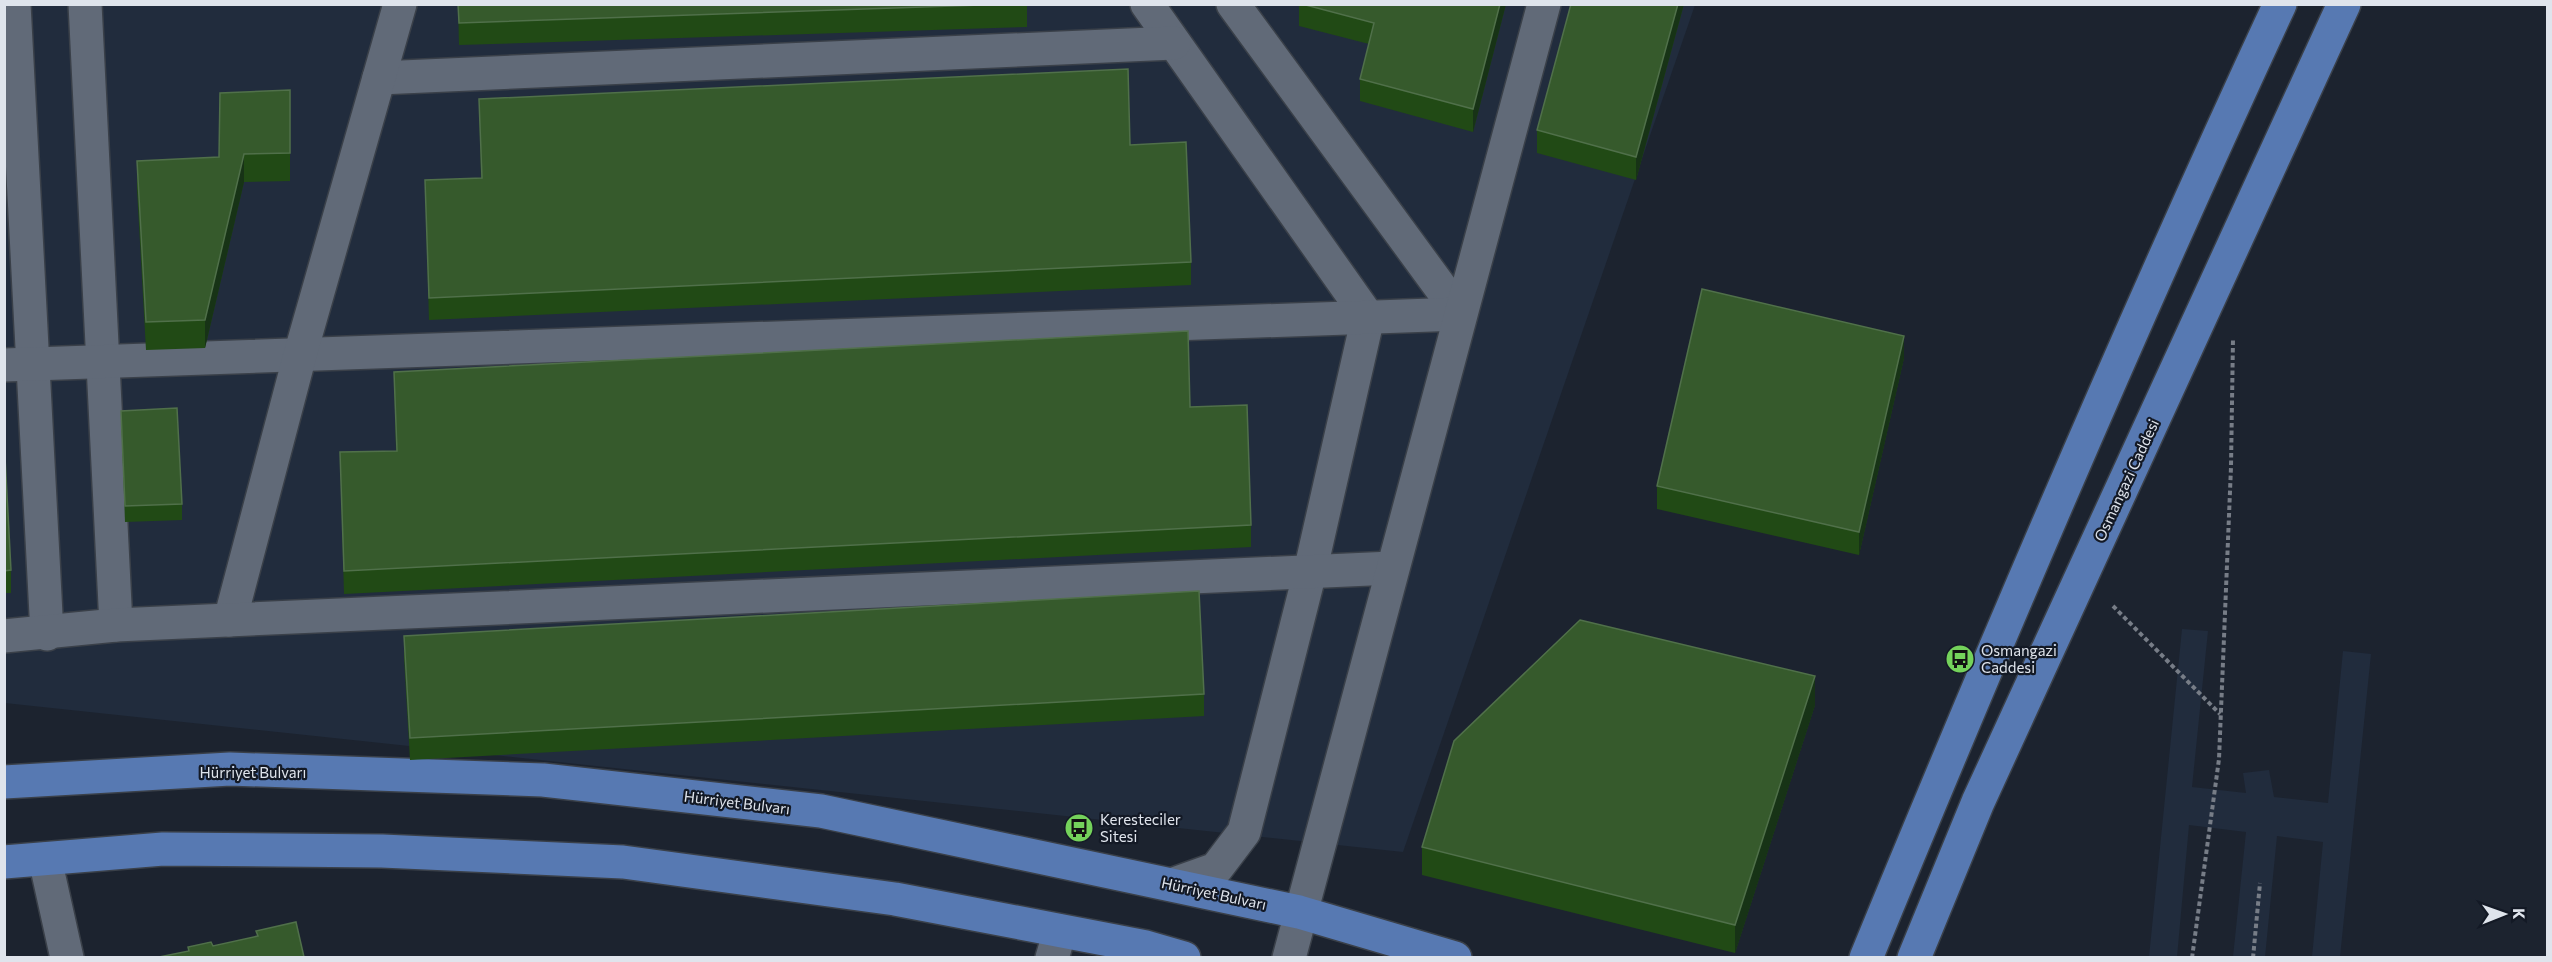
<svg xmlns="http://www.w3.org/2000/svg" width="2552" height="962" viewBox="0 0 2552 962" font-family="Commissioner,sans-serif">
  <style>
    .built { fill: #212c3d }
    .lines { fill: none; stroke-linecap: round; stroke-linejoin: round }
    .minor-casing { stroke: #3a4049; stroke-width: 36 }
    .major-casing { stroke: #3a4049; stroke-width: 36 }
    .path { stroke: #777d87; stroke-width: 4; stroke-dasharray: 4.5 3; stroke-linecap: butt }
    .minor { stroke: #616a78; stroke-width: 33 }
    .major { stroke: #5779b2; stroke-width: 33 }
    .wall { fill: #214a15 }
    .shaded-wall { fill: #173316 }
    .building { fill: #365a2c; stroke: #50704a; stroke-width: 1.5 }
    .labels { text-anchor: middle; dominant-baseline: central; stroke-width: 4.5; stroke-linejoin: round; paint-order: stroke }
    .street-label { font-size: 15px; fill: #dfe4ec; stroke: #131925 }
    .poi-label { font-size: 15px; fill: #dfe4ec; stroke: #131925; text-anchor: start }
  </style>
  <rect width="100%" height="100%" fill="#1c232f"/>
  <g class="built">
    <polygon points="5,5 1695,5 1403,852 5,703"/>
    <polygon points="2182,629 2208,631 2192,787 2246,793 2243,773 2269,770 2274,797 2328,803 2343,651 2371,654 2340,957 2312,957 2323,842 2277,836 2265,957 2233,957 2246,832 2189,825 2177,957 2149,957"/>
  </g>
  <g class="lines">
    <g class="minor-casing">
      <g id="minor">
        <polyline points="14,4 47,634"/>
        <polyline points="85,4 116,625"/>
        <polyline points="1147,4 1368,317 1310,572 1244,832 1216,869 1174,884"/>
        <polyline points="1233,4 1460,314"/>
        <polyline points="379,78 1174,43"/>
        <polyline points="4,365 1460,314"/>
        <polyline points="230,620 300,355 400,4"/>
        <polyline points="4,636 116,625 1392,568"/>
        <polyline points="45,859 67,958"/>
        <polyline points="1052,958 1060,931"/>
        <polyline points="1289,958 1544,4"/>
      </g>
    </g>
    <g class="major-casing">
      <g id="major">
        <polyline points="4,782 230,769 543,780 821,811 1299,912 1455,958"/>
        <polyline points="4,862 163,849 382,851 623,862 895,899 1146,947 1184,958"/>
        <path d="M 1866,958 C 1998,637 2134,318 2280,4"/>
        <polyline points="1914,958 1978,802 2344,4"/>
      </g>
    </g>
    <g class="path">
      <polyline points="2113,606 2220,714"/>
      <polyline points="2192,958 2219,759 2231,467 2233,339"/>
      <polyline points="2253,958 2260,883"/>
    </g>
    <use href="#minor" class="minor"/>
    <use href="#major" class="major"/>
  </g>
  <g class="wall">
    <polygon points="458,4 1027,4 1027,27 459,45"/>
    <polygon points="1299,4 1506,4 1473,132 1360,101 1360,79 1369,44 1299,26"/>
    <polygon points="1684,4 1636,180 1537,153 1537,130"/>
    <polygon points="290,90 290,181 244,182 205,348 146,350 137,189 137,161 219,157"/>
    <polygon points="479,99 1130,145 1191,262 1191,285 429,320 425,180 481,178"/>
    <polygon points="1904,358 1859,555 1657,509 1657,486"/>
    <polygon points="394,372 1190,407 1251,525 1251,547 344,594 340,452 396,451"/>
    <polygon points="121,411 182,504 182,520 125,522"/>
    <polygon points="4,438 11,570 11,593 4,593"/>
    <polygon points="404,636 1204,694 1204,716 410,760 404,658"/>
    <polygon points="1815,705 1735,953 1422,875 1422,847"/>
  </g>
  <g class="shaded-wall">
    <polygon points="1500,4 1506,4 1473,132 1473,109"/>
    <polygon points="1678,4 1684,4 1636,180 1636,157"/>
    <polygon points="244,154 244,182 205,348 205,320"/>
    <polygon points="1904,336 1904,358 1859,555 1859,532"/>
    <polygon points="1815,676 1815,705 1735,953 1735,925"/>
  </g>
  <g class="building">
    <polygon points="458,4 1011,4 459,23"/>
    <polygon points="1302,4 1500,4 1473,109 1360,79 1374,23"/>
    <polygon points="1571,4 1678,4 1636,157 1537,130"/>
    <polygon points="1128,69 1130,145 1186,142 1191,262 429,298 425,180 482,178 479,99"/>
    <polygon points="290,90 290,153 244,154 205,320 146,322 137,161 219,157 220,93"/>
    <polygon points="1702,289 1904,336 1859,532 1657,486"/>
    <polygon points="1188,331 1190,407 1247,405 1251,525 344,571 340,452 397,451 394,372"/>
    <polygon points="177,408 182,504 125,506 121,411"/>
    <polygon points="4,438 11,570 4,571"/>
    <polygon points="1199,591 1204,694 410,738 404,636"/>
    <polygon points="1580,620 1815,676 1735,925 1422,847 1454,741"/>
    <polygon points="296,922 304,957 159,957 189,951 188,947 211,942 213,946 258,936 256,931"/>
  </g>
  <defs>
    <g id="bus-disc" transform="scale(1.5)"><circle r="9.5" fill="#74d25b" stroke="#131925"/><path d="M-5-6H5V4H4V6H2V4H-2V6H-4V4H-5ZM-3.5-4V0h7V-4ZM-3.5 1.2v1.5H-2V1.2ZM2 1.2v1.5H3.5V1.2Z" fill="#111"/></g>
  </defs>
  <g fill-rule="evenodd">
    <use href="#bus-disc" x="1960" y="659"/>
    <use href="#bus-disc" x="1079" y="828"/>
  </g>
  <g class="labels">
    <g class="street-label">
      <text transform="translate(2126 480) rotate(-65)">Osmangazi Caddesi</text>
      <text x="253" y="772">Hürriyet Bulvarı</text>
      <text transform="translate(737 802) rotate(7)">Hürriyet Bulvarı</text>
      <text transform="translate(1214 893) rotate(12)">Hürriyet Bulvarı</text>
    </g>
    <g class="poi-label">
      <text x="1981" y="650">Osmangazi̇<tspan x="1981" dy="17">Caddesi̇</tspan></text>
      <text x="1100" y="819">Keresteciler<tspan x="1100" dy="17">Sitesi</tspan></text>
    </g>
  </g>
  <rect width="2552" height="962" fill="none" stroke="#dfe4ec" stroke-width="12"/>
  <g transform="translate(2504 914) rotate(89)" stroke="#131925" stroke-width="4.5" paint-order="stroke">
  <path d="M0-4.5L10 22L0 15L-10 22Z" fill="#dfe4ec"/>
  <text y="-9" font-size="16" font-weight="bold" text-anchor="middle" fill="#dfe4ec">K</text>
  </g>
</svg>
